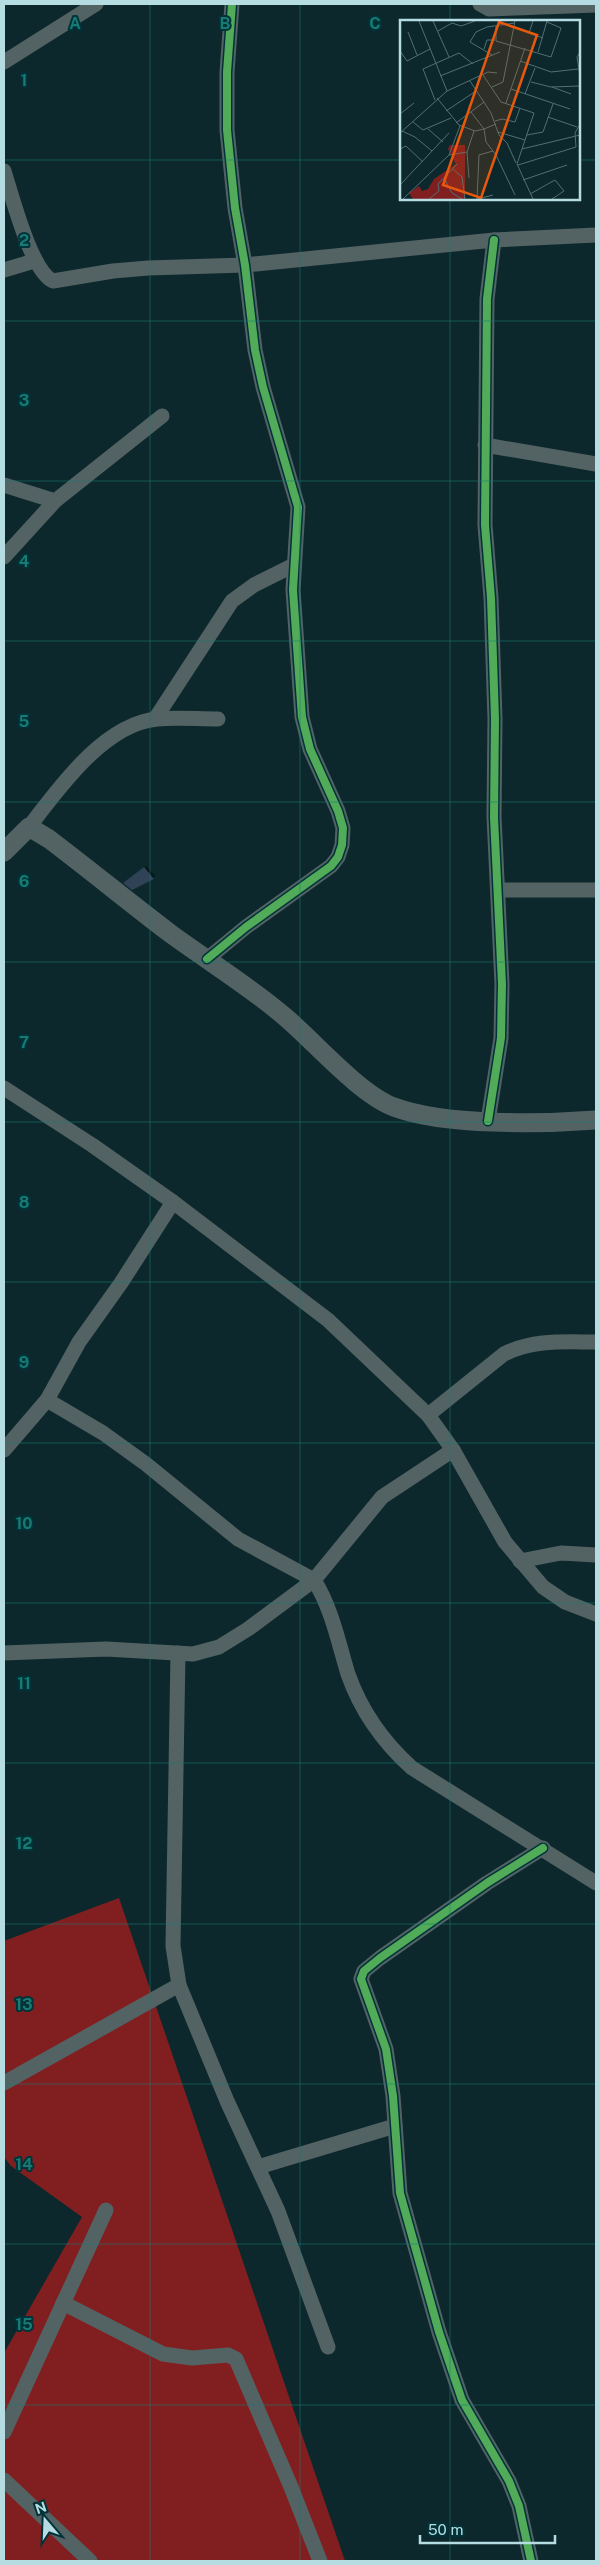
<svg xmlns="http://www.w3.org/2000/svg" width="600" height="2565" viewBox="0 0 600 2565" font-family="'Public Sans',sans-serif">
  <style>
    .forest { fill: #811f20 }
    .shadow { fill: #0007 }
    .building { fill: #304256 }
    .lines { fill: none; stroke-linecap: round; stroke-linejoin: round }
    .minor { stroke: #536364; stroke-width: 15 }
    .tertiary { stroke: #536364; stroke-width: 19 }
    .cycleway-casing { stroke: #003339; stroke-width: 11 }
    .cycleway { stroke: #51ab58; stroke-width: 8 }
    .grid { fill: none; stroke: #177b74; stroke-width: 1; stroke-opacity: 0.55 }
    .inset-road { fill: none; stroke: #507074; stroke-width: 1 }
    .view { fill: #e8590c; fill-opacity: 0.15; stroke: #e8590c; stroke-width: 2.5 }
    .inset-edge { fill: none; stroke: #b5dce1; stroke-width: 2.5 }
    .grid-label { font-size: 16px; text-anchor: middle; font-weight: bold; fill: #177b74; stroke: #003339; stroke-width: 4; stroke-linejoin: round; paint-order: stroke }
  </style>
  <rect width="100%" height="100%" fill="#0d282c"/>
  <polygon class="forest" points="119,1898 345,2561 4,2561 4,2353 82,2217 11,2166 4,2157 4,1941"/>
  <polygon class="shadow" points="146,866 155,876 153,878 127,881"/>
  <polygon class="building" points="144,867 154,879 132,890 123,883"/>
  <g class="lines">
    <g class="minor">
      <polyline points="480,4 489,9 596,5"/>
      <polyline points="4,62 96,4"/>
      <path d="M 4,171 C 12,196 31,271 53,281 L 113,271 L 148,268 L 245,265 L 494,240 L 596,235"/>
      <polyline points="4,270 34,261"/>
      <polyline points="485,445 596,464"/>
      <polyline points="4,485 55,501"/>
      <polyline points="4,557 55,501 162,416"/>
      <polyline points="155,719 232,601 254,585 294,565"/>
      <path d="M 29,827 C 59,788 104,724 157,719 C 176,717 198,719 218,719"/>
      <polyline points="499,890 596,890"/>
      <polyline points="207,959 246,927 331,866 338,857 342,845 343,828 338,811 310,749 302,717 293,590 298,507 263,387 255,350 245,265 235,208 227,130 227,72 232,4"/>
      <polyline points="4,1088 92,1145 173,1202 328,1320 428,1415 453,1450 505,1542 543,1587 565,1602 596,1614"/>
      <polyline points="488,1121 501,1038 502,984 494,817 495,719 491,598 485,525 487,299 494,240"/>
      <polyline points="47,1400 103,1433 146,1464 238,1539 314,1580 382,1497 453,1450"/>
      <path d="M 428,1415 L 504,1354 C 533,1339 565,1342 596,1342"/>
      <polyline points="4,1450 47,1400 79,1342 121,1283 173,1202"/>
      <polyline points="520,1561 561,1553 596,1555"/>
      <path d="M 4,1653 L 106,1649 L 193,1654 L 219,1647 L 248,1629 L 314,1580 C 332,1609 338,1641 348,1674 C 361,1711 383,1742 412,1768 L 596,1883"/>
      <polyline points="178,1653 173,1946 179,1985 227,2101 278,2211 328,2347"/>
      <polyline points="4,2083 179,1985"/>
      <polyline points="258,2167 395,2126"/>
      <polyline points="63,2303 163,2354 192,2358 228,2355 236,2359 291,2487 320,2561"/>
      <polyline points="4,2432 106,2210"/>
      <polyline points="4,2480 90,2561"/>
      <polyline points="531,2561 519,2506 509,2481 462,2400 439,2332 400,2193 393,2096 386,2049 361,1979 364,1971 380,1958 487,1883 543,1848"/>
    </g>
    <path class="tertiary" d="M 4,852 L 29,827 L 49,839 C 90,870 130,903 171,934 C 208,961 249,986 284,1016 C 314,1041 359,1094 394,1107 C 444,1126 542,1124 596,1120"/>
    <g class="cycleway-casing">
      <g id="cycleway">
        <polyline points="207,959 246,927 331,866 338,857 342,845 343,828 338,811 310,749 302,717 293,590 298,507 263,387 255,350 245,265 235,208 227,130 227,72 232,4"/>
        <polyline points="488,1121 501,1038 502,984 494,817 495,719 491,598 485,525 487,299 494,240"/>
        <polyline points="531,2561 519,2506 509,2481 462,2400 439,2332 400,2193 393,2096 386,2049 361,1979 364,1971 380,1958 487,1883 543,1848"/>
      </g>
    </g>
    <use href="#cycleway" class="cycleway"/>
  </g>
  <path class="grid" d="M 150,4 L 150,2561M 300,4 L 300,2561M 450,4 L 450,21M 4,160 L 401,160M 579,160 L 596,160M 450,199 L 450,2561M 4,321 L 596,321M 4,481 L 596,481M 4,641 L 596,641M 4,802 L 596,802M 4,962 L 596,962M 4,1122 L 596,1122M 4,1282 L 596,1282M 4,1443 L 596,1443M 4,1603 L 596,1603M 4,1763 L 596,1763M 4,1924 L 596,1924M 4,2084 L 596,2084M 4,2244 L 596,2244M 4,2405 L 596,2405"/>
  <g transform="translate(400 20)">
    <rect width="180" height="180" fill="#0d282c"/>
    <path d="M 50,125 L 65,125 L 65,179 L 13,179 L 9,173 L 19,166 L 22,171 L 28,169 L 34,159 L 56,144 L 48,129 Z" fill="#811f20"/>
    <path class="inset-road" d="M 19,1 L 47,71M 33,1 L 49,37M 133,1 L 129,13 L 143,18M 96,6 L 96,21 L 151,37 L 161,8 L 147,2M 38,11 L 52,3 L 61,6 L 75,1M 8,12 L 17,35M 84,29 L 87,20 L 95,20M 0,31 L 7,41 L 30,29M 138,32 L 147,1M 180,32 L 177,37 L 180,56M 92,35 L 70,22 L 76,12 L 87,7 L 115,3M 120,41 L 151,52 L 178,49M 0,55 L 0,78M 83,55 L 101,82 L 134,93 L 117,144 L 133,179M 40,56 L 100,32M 70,61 L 91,93 L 99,115 L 107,123 L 116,143M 131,62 L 151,67 L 180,66M 92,67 L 103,62 L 115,1M 152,67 L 171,74M 111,69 L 170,89M 125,74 L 135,48M 37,78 L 59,105 L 75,111 L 84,109 L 86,122 L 96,135 L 115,175M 35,80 L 23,49 L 59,33 L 73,44M 106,83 L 125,28M 46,91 L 76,71M 71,92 L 84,109 L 96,104M 0,94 L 14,83M 148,97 L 177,107M 95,101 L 102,99 L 115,102 L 120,88M 13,102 L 23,110 L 51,98M 56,103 L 84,82M 28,109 L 43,122M 2,111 L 15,117 L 32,131M 98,112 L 125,120M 0,113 L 47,71 L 88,52 L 97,53M 127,115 L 143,112 L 153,84M 0,129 L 6,126 L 23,142M 122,129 L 180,115M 49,135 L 67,132M 118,145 L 176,127 L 175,113 L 180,104M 53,149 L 62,157 L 65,179M 44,158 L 52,173 L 62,179M 69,158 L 67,132 L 74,111M 123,160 L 167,145M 0,165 L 49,113M 130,174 L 155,160 L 164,171 L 152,179M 3,179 L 49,135 L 60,106M 29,179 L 39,171 L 38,164 L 57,144M 77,179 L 79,135 L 93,131M 77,179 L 93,175"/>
    <path class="view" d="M 99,2 L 137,15 L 81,178 L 43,165 Z"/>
    <rect width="180" height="180" class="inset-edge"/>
  </g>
  <g class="grid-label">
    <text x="75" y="29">A</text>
    <text x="225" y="29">B</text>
    <text x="375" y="29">C</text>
    <text x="24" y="86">1</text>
    <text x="24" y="246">2</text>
    <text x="24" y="406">3</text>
    <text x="24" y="567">4</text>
    <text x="24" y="727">5</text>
    <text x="24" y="887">6</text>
    <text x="24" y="1048">7</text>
    <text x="24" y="1208">8</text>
    <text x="24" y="1368">9</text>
    <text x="24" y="1529">10</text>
    <text x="24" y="1689">11</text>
    <text x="24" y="1849">12</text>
    <text x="24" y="2010">13</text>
    <text x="24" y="2170">14</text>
    <text x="24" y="2330">15</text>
  </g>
  <rect width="600" height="2565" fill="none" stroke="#b5dce1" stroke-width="10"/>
  <g transform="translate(45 2520) rotate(341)" stroke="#003339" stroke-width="4" paint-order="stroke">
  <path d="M0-4L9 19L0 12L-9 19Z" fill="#b5dce1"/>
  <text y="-8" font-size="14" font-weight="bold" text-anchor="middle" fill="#b5dce1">N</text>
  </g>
  <path d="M420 2535v8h135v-8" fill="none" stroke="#b5dce1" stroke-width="2.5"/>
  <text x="428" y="2535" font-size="15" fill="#b5dce1" stroke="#003339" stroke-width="4" paint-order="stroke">50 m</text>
</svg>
